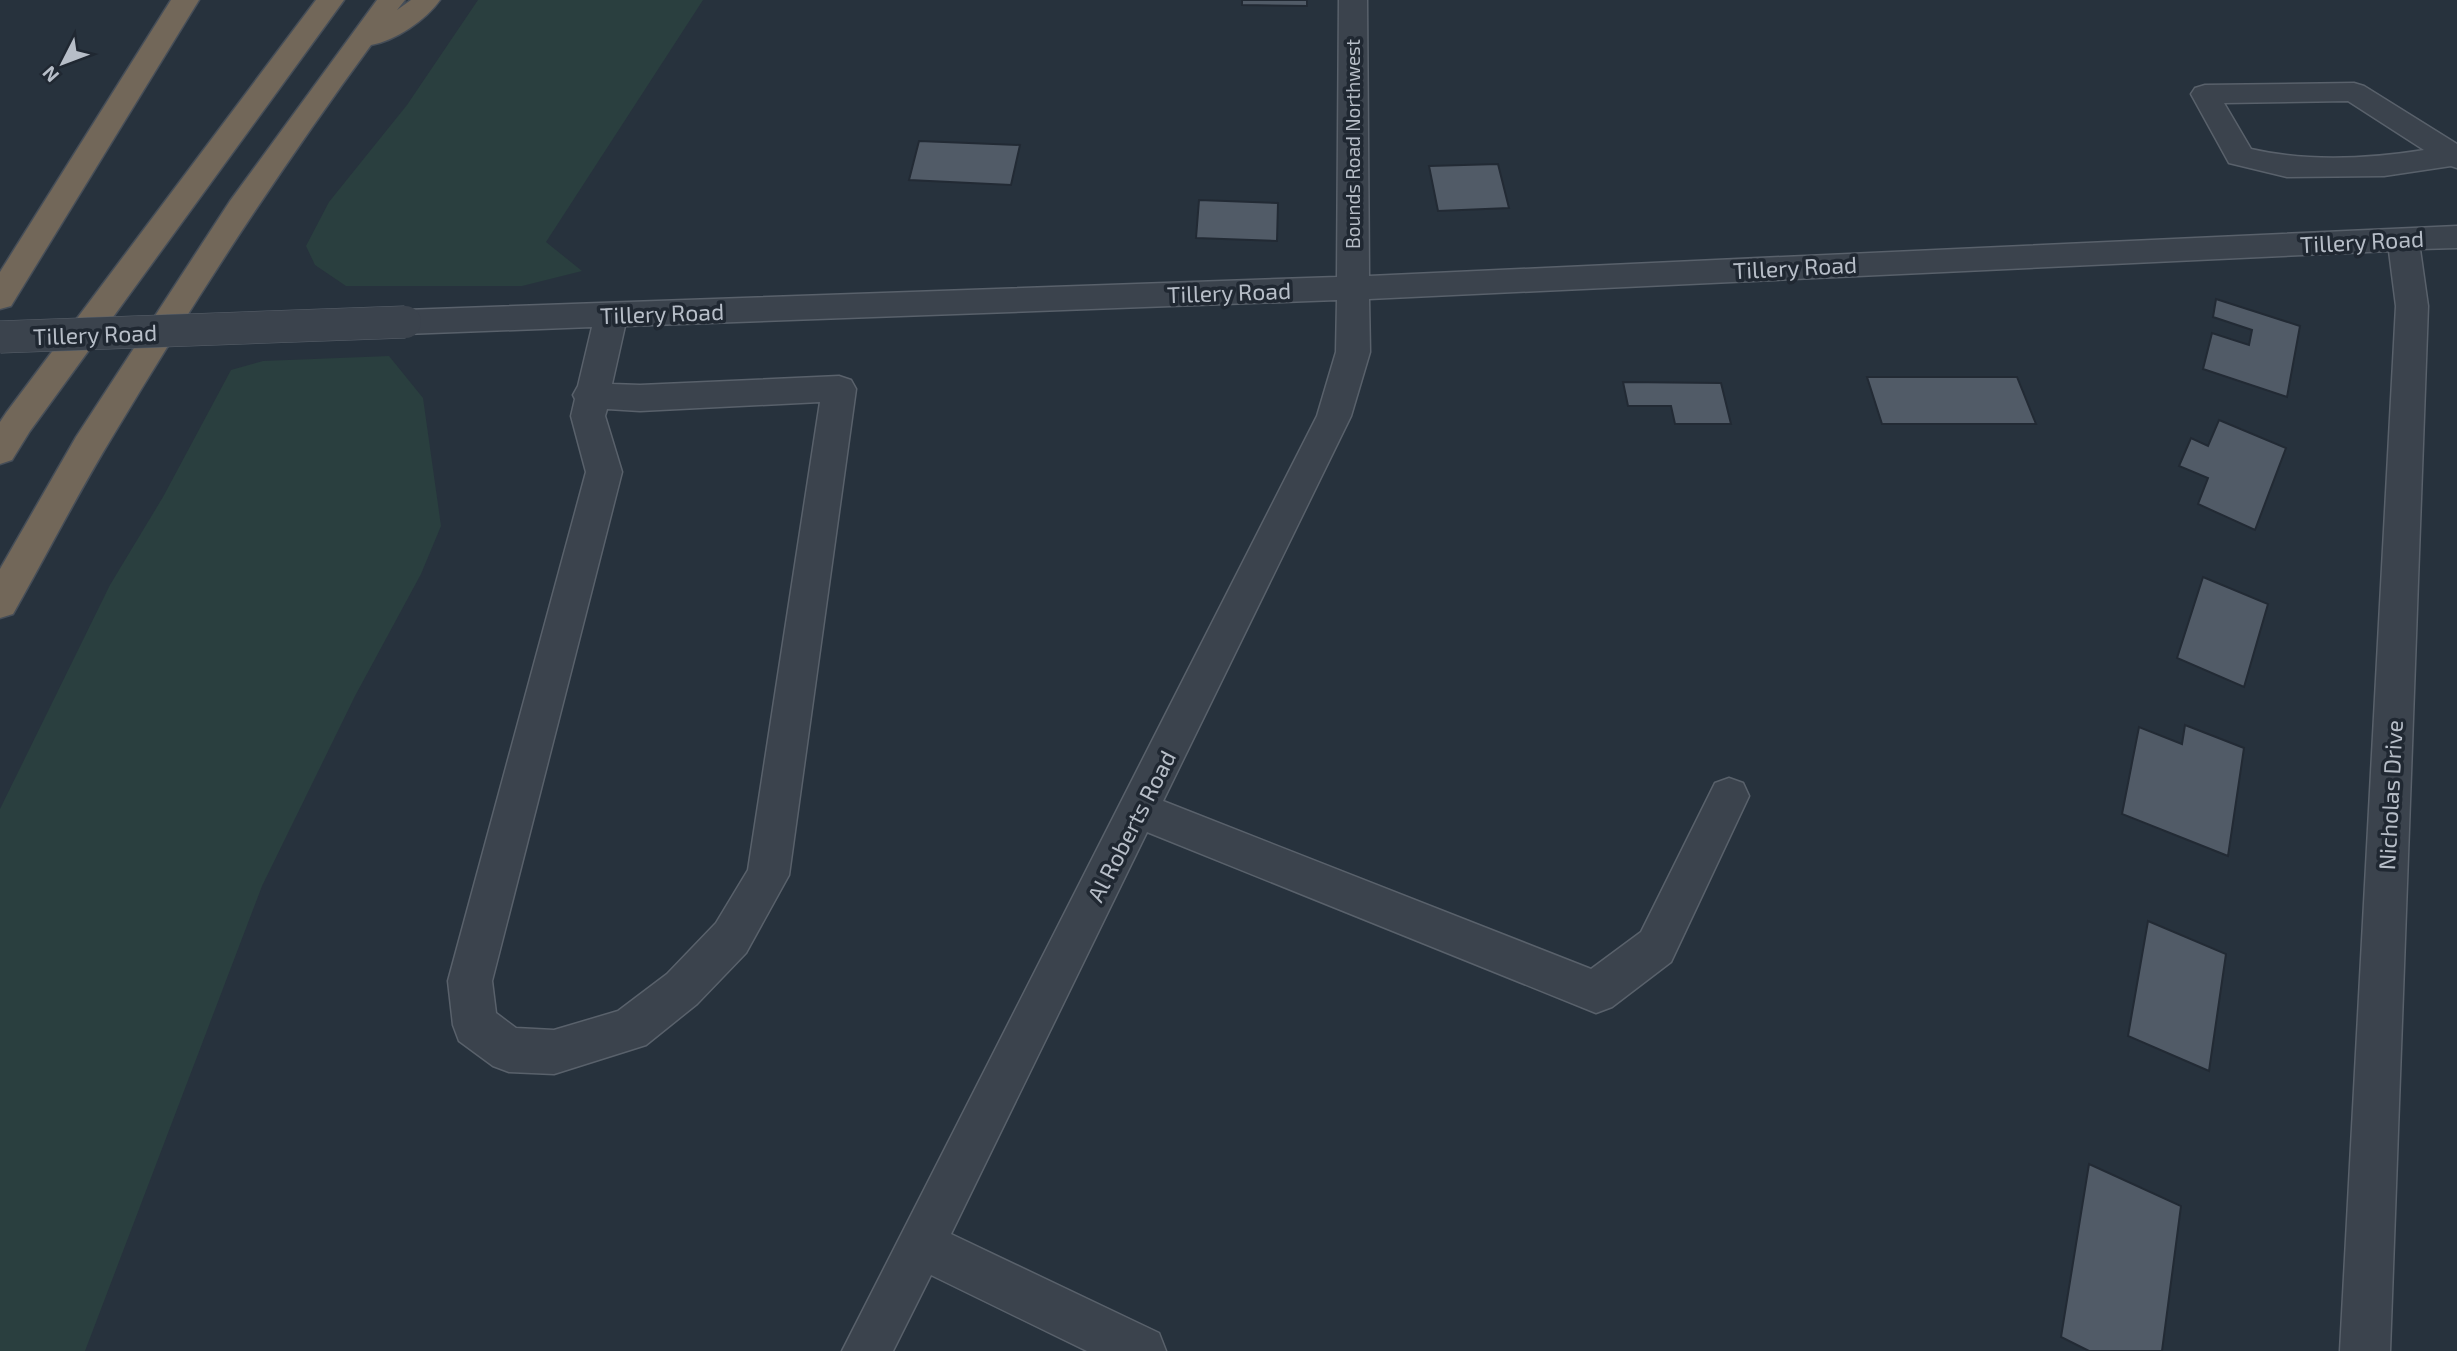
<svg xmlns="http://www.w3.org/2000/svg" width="2457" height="1351" viewBox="0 0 2457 1351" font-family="'Exo 2',sans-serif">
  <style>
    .green { fill: #2a3f3f }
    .building { fill: #515b67; stroke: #222a34; stroke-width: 2 }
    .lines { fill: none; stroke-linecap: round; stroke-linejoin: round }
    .minor-casing { stroke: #59616b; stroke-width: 3 }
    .highway-casing { stroke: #464e58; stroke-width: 3 }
    .minor { fill: #3b434d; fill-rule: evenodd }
    .highway { fill: #726759; fill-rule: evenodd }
    .minor-bridge-casing { stroke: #59616b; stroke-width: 33; stroke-linecap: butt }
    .minor-bridge { stroke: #3b434d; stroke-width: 32 }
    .labels { text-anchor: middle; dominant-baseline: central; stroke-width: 7; stroke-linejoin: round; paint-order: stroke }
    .far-street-label { font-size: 19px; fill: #b7bec8; stroke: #202832 }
    .street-label { font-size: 23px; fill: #b7bec8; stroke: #202832 }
  </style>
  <rect width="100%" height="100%" fill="#27323d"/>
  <g class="green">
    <polygon points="478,0 703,0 546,242 582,271 522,286 346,286 315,265 306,246 329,202 407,105"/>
    <polygon points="389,356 423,398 441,526 421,574 355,696 262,886 85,1351 0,1351 0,809 110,585 163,497 231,370 263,361"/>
  </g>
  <g class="building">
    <polygon points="1242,0 1307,0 1307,6 1242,5"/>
    <polygon points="919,141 1020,145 1011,185 909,180"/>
    <polygon points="1498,164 1509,208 1438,211 1429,166"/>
    <polygon points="1199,200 1278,203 1277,241 1196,238"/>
    <polygon points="2216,299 2300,326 2287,397 2203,369 2212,333 2249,345 2252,330 2213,317"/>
    <polygon points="1867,377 2017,377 2036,424 1882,424"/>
    <polygon points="1623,382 1721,383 1731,424 1675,424 1671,406 1628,406"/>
    <polygon points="2219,420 2286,448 2255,530 2198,504 2208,478 2179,466 2191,438 2208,446"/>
    <polygon points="2203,577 2268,604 2244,687 2177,658"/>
    <polygon points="2185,725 2244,748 2228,856 2122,814 2139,727 2182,744"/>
    <polygon points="2148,921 2226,954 2209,1071 2128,1036"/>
    <polygon points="2089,1164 2181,1206 2162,1351 2089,1351 2061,1337"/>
  </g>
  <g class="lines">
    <g class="minor-casing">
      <g id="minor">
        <path d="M 1339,0 L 1367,0 L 1369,276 L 2457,226 L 2457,248 L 2420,249 L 2428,306 L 2390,1351 L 2340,1351 L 2396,306 L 2389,251 L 1369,299 L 1370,352 L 1351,416 L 1163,801 L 1591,969 L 1641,932 L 1715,783 L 1729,778 L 1743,783 L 1749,796 L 1671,962 L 1612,1007 L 1596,1013 L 1147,832 L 951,1234 L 1159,1333 L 1166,1351 L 1087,1351 L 931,1275 L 893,1351 L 842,1351 L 1317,416 L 1336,352 L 1337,300 L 625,326 L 612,384 L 640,385 L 839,376 L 851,380 L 856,389 L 789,875 L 746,953 L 697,1004 L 646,1045 L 554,1074 L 509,1072 L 493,1066 L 459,1041 L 453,1025 L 448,981 L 586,472 L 571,416 L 575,399 L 573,395 L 578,386 L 592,327 L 405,334 L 394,330 L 389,322 L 394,314 L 405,310 L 1337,277 ZM 820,402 L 748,870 L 716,923 L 667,974 L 618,1011 L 554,1030 L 516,1028 L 496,1013 L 492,981 L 622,472 L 605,416 L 607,409 L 640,411 Z"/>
        <path d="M 2354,83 L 2364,86 L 2457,144 L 2457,168 L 2451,166 L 2384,176 L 2287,177 L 2229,163 L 2191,94 L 2195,88 L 2205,85 ZM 2348,101 L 2424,150 C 2367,159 2307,162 2251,149 L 2224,103 Z"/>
      </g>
    </g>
    <g class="highway-casing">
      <g id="highway">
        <polygon points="171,0 199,0 11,306 0,309 0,272"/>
        <polygon points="316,0 344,0 30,431 12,460 0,464 0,422 6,413"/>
        <path d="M 377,0 L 405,0 L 397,10 L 411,0 L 440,0 C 426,20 395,41 371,45 C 279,170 194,301 114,434 C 78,493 47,554 13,614 L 0,618 L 0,569 L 76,437 L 230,201 Z"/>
      </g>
    </g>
    <use href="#minor" class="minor"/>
    <use href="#highway" class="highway"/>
    <g class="minor-bridge-casing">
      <polyline id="minor-bridge" points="0,337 405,322"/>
    </g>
    <use href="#minor-bridge" class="minor-bridge"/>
  </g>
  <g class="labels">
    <g class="far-street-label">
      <text transform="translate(1352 144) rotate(-90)">Bounds Road Northwest</text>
    </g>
    <g class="street-label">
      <text transform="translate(2362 241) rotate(-3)">Tillery Road</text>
      <text transform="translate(1795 267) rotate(-3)">Tillery Road</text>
      <text transform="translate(1229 292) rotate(-2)">Tillery Road</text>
      <text transform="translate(662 313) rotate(-2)">Tillery Road</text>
      <text transform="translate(95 334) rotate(-2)">Tillery Road</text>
      <text transform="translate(2390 795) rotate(-87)">Nicholas Drive</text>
      <text transform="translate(1131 826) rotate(-63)">Al Roberts Road</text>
    </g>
  </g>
  <g transform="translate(63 63) rotate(228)" stroke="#202832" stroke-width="5" paint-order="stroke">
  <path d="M0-5L12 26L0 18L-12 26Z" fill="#b7bec8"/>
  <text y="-10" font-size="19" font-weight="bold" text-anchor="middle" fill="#b7bec8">N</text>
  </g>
</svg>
